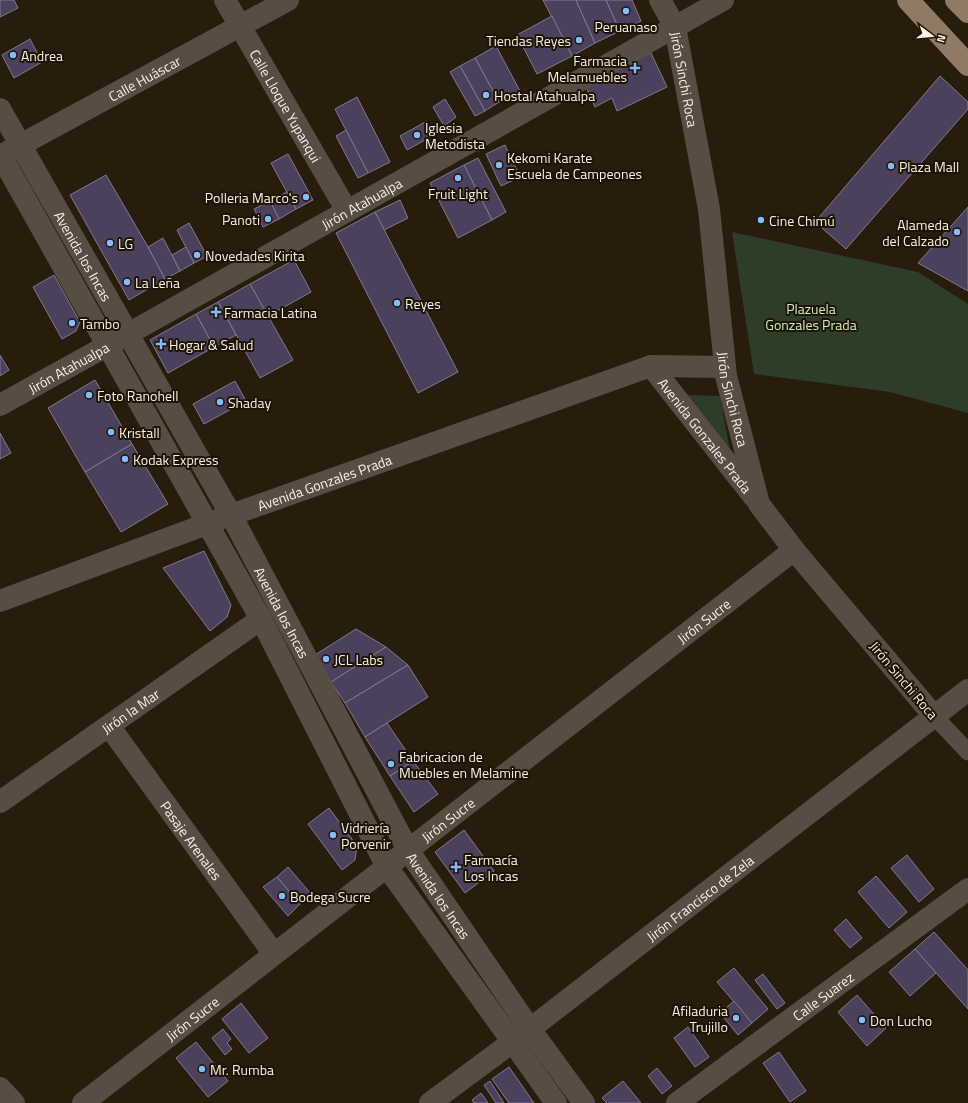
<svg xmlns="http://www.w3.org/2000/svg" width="968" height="1103" viewBox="0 0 968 1103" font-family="'Titillium Web',sans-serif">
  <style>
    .green { fill: #2d3d28 }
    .building { fill: #4c415c; stroke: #81798e }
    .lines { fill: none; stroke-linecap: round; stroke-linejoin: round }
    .pedestrian { stroke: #574d43; stroke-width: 17 }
    .minor { stroke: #574d43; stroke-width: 22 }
    .tertiary { stroke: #574d43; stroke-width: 22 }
    .primary { stroke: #8f7a66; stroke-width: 22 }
    .poi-dot { fill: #86bbfb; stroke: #1e1304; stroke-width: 1.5 }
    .labels { text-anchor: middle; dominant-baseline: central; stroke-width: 4; stroke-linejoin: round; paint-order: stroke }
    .poi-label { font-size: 14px; fill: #faf2e7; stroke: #1e1304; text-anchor: start }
    .street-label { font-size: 14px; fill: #faf2e7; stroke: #1e1304 }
    .park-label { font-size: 14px; fill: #cbf0c0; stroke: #1e1304 }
  </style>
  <rect width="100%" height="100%" fill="#281d0c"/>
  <g class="green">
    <polygon points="732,232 918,272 968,304 968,413 890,392 754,374"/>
    <polygon points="686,395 720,396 730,451"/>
  </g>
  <g class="building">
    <polygon points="0,0 14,0 18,8 0,17"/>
    <polygon points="543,0 576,0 595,43 572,56"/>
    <polygon points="576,0 606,0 620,31 595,43"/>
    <polygon points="606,0 632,0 641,21 620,31"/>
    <polygon points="552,16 572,56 537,74 517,35"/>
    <polygon points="30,39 42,62 14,78 2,55"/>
    <polygon points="496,46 520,91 499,102 475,58"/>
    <polygon points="651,53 667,87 617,111 612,98 595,107 585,85"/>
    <polygon points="475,58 499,102 485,111 460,66"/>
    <polygon points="460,66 485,111 475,116 450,72"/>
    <polygon points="940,76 968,102 968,109 846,249 815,222"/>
    <polygon points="357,97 390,162 368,173 335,109"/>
    <polygon points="445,99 456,117 444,126 433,107"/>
    <polygon points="427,121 434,135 407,150 400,136"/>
    <polygon points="346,130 368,173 358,178 336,136"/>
    <polygon points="505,145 520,177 501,186 486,154"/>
    <polygon points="288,154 313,200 296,209 271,163"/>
    <polygon points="478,158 506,212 492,220 464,165"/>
    <polygon points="464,165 492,220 458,238 430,183"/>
    <polygon points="106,175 148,247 165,279 129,300 70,195"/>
    <polygon points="287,192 296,209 279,219 270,201"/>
    <polygon points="400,200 408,218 384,230 375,212"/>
    <polygon points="270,201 279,219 263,227 254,209"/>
    <polygon points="968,207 968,291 918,263"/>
    <polygon points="375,212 458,372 418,393 336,233"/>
    <polygon points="189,223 207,256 194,263 177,230"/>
    <polygon points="163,238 180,271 165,279 148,247"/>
    <polygon points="186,247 194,263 180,271 172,255"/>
    <polygon points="294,260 311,292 268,316 250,284"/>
    <polygon points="54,275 80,322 76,331 62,339 33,287"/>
    <polygon points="250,284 293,360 260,378 218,302"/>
    <polygon points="218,302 236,335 214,347 196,314"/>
    <polygon points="196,314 214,347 168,373 150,340"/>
    <polygon points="0,355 9,370 0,376"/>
    <polygon points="95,380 132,444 85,472 48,408"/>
    <polygon points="235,381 246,401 204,424 193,404"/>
    <polygon points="0,433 11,453 0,459"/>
    <polygon points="132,444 168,504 121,532 85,472"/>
    <polygon points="204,551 231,605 227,617 210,631 163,568"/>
    <polygon points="356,629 386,647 331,682 315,655"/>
    <polygon points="386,647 408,665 345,703 331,682"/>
    <polygon points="408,665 428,697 365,737 345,703"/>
    <polygon points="387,723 413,761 390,776 365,737"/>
    <polygon points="413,761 438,794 414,812 390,776"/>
    <polygon points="329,808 357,846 355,860 342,870 308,824"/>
    <polygon points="464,830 494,871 465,893 435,852"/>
    <polygon points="907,855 934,889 919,902 891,868"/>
    <polygon points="288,867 311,894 300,904 277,877"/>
    <polygon points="876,876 907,912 889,928 858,892"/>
    <polygon points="277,877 300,904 288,916 263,887"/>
    <polygon points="846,919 862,938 850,948 834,930"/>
    <polygon points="934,932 968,970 968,1009 915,949"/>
    <polygon points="915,949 936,973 910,996 889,972"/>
    <polygon points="734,968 768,1009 752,1023 717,982"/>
    <polygon points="763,974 785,1003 777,1009 755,980"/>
    <polygon points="857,995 886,1028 867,1046 838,1012"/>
    <polygon points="734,1001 752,1023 738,1035 720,1013"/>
    <polygon points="241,1003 268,1038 249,1053 222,1019"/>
    <polygon points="688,1027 709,1057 695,1067 674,1038"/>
    <polygon points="223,1029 231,1039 227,1043 232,1049 225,1055 212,1038"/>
    <polygon points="196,1042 228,1081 208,1097 176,1058"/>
    <polygon points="779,1052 806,1091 790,1102 763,1063"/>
    <polygon points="509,1067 534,1103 509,1103 492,1079"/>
    <polygon points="657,1068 672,1086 662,1094 648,1076"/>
    <polygon points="490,1081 504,1103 496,1103 484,1085"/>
    <polygon points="623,1081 641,1103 607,1103 602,1098"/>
    <polygon points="481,1093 488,1103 474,1103 472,1100"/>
  </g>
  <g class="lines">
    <polyline class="pedestrian" points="934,716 968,752"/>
    <g class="minor">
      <path id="s1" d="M 225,0 L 347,211"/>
      <path id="s2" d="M 660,0 L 675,27 L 709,209 L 726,376 L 759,504 L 794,550 L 934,716"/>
      <path id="s3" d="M 0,156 L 288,0"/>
      <path id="s4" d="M 651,366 L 754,497"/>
      <path id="s5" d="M 0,405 L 128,334 L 723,0"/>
      <path id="s6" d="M 231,515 L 651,366 L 725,367"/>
      <path id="s7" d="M 109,726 L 274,954"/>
      <path id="s8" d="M 0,802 L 261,619"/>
      <polyline points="0,1088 14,1103"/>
      <path id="s9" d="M 83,1103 L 794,550"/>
      <path id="s10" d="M 430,1103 L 530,1029 L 968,690"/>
      <path id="s11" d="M 677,1103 L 968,889"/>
    </g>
    <g class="tertiary">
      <path id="s12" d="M 0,109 L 231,515 L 408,850 L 530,1029 L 584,1103"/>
      <polyline points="0,154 261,619 387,867 512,1041 556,1103"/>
      <polyline points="0,601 220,519"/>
    </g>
    <g class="primary">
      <polyline points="908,0 968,65"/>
      <polyline points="956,0 968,12"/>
    </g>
  </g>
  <g class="poi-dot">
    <circle cx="626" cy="11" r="4"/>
    <circle cx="579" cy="40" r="4"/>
    <circle cx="13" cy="55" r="4"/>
    <path d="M633 62h4v4h4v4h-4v4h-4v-4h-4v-4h4z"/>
    <circle cx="486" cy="95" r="4"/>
    <circle cx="417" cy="135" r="4"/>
    <circle cx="499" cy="165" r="4"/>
    <circle cx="891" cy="166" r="4"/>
    <circle cx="458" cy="178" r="4"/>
    <circle cx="306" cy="197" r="4"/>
    <circle cx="268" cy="219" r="4"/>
    <circle cx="761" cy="220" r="4"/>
    <circle cx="957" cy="232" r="4"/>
    <circle cx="110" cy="243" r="4"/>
    <circle cx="197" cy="255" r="4"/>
    <circle cx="127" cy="282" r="4"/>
    <circle cx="397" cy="303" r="4"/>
    <path d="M214 306h4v4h4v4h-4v4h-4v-4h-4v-4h4z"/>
    <circle cx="72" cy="323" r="4"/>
    <path d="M159 338h4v4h4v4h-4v4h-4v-4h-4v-4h4z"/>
    <circle cx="89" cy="395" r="4"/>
    <circle cx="220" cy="402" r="4"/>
    <circle cx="111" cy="432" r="4"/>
    <circle cx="125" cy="459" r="4"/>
    <circle cx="326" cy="659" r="4"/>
    <circle cx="391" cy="764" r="4"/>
    <circle cx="333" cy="835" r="4"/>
    <path d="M454 861h4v4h4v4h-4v4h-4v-4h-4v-4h4z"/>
    <circle cx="282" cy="896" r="4"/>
    <circle cx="736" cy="1018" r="4"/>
    <circle cx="862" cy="1020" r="4"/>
    <circle cx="202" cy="1069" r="4"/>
  </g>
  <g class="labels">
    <g class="poi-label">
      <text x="626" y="26" text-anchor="middle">Peruanaso</text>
      <text x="571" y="40" text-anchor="end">Tiendas Reyes</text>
      <text x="21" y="55">Andrea</text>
      <text x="627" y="60" text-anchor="end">Farmacia<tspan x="627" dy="16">Melamuebles</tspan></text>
      <text x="494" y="95">Hostal Atahualpa</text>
      <text x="425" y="127">Iglesia<tspan x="425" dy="16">Metodista</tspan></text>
      <text x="507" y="157">Kekomi Karate<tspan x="507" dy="16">Escuela de Campeones</tspan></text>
      <text x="899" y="166">Plaza Mall</text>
      <text x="458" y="193" text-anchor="middle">Fruit Light</text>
      <text x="298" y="197" text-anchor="end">Polleria Marco's</text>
      <text x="260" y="219" text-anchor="end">Panoti</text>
      <text x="769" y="220">Cine Chimú</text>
      <text x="949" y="224" text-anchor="end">Alameda<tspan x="949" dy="16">del Calzado</tspan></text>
      <text x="118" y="243">LG</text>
      <text x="205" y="255">Novedades Kirita</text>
      <text x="135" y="282">La Leña</text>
      <text x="405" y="303">Reyes</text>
      <text x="224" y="312">Farmacia Latina</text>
      <text x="80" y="323">Tambo</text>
      <text x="169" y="344">Hogar &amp; Salud</text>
      <text x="97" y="395">Foto Ranohell</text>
      <text x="228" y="402">Shaday</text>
      <text x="119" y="432">Kristall</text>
      <text x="133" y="459">Kodak Express</text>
      <text x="334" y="659">JCL Labs</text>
      <text x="399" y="756">Fabricacion de<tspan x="399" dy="16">Muebles en Melamine</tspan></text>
      <text x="341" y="827">Vidriería<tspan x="341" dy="16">Porvenir</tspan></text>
      <text x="464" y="859">Farmacía<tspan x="464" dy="16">Los Incas</tspan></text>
      <text x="290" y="896">Bodega Sucre</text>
      <text x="728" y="1010" text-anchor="end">Afiladuria<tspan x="728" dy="16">Trujillo</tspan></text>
      <text x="870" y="1020">Don Lucho</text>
      <text x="210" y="1069">Mr. Rumba</text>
    </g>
    <g class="street-label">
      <text stroke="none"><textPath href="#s3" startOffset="164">Calle Huáscar</textPath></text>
      <text stroke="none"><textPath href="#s2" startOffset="84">Jirón Sinchi Roca</textPath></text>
      <text stroke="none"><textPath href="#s1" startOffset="122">Calle Lloque Yupanqui</textPath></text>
      <text stroke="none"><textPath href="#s5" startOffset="414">Jirón Atahualpa</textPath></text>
      <text stroke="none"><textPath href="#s12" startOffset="169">Avenida los Incas</textPath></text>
      <text stroke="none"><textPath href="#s5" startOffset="78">Jirón Atahualpa</textPath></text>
      <text stroke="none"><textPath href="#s2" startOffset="408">Jirón Sinchi Roca</textPath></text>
      <text stroke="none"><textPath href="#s4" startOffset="88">Avenida Gonzales Prada</textPath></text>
      <text stroke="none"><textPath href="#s6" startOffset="99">Avenida Gonzales Prada</textPath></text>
      <text stroke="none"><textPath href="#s12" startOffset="577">Avenida los Incas</textPath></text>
      <text stroke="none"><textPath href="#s9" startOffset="786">Jirón Sucre</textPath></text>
      <text transform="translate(904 680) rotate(50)">Jirón Sinchi Roca</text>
      <text stroke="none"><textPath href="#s8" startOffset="159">Jirón la Mar</textPath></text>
      <text stroke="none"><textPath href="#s9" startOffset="462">Jirón Sucre</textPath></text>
      <text stroke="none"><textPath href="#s7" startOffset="141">Pasaje Arenales</textPath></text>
      <text stroke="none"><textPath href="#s12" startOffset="901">Avenida los Incas</textPath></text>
      <text stroke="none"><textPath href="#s10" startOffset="339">Jirón Francisco de Zela</textPath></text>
      <text stroke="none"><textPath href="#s11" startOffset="181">Calle Suarez</textPath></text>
      <text stroke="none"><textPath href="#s9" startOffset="138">Jirón Sucre</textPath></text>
    </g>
    <g class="park-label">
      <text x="811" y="308">Plazuela<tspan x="811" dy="16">Gonzales Prada</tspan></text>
    </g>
  </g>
  <g transform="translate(932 36) rotate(106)" stroke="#1e1304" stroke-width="3" paint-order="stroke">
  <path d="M0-3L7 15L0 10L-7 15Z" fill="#faf2e7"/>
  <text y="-6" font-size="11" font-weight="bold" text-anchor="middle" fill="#faf2e7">N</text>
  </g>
</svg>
